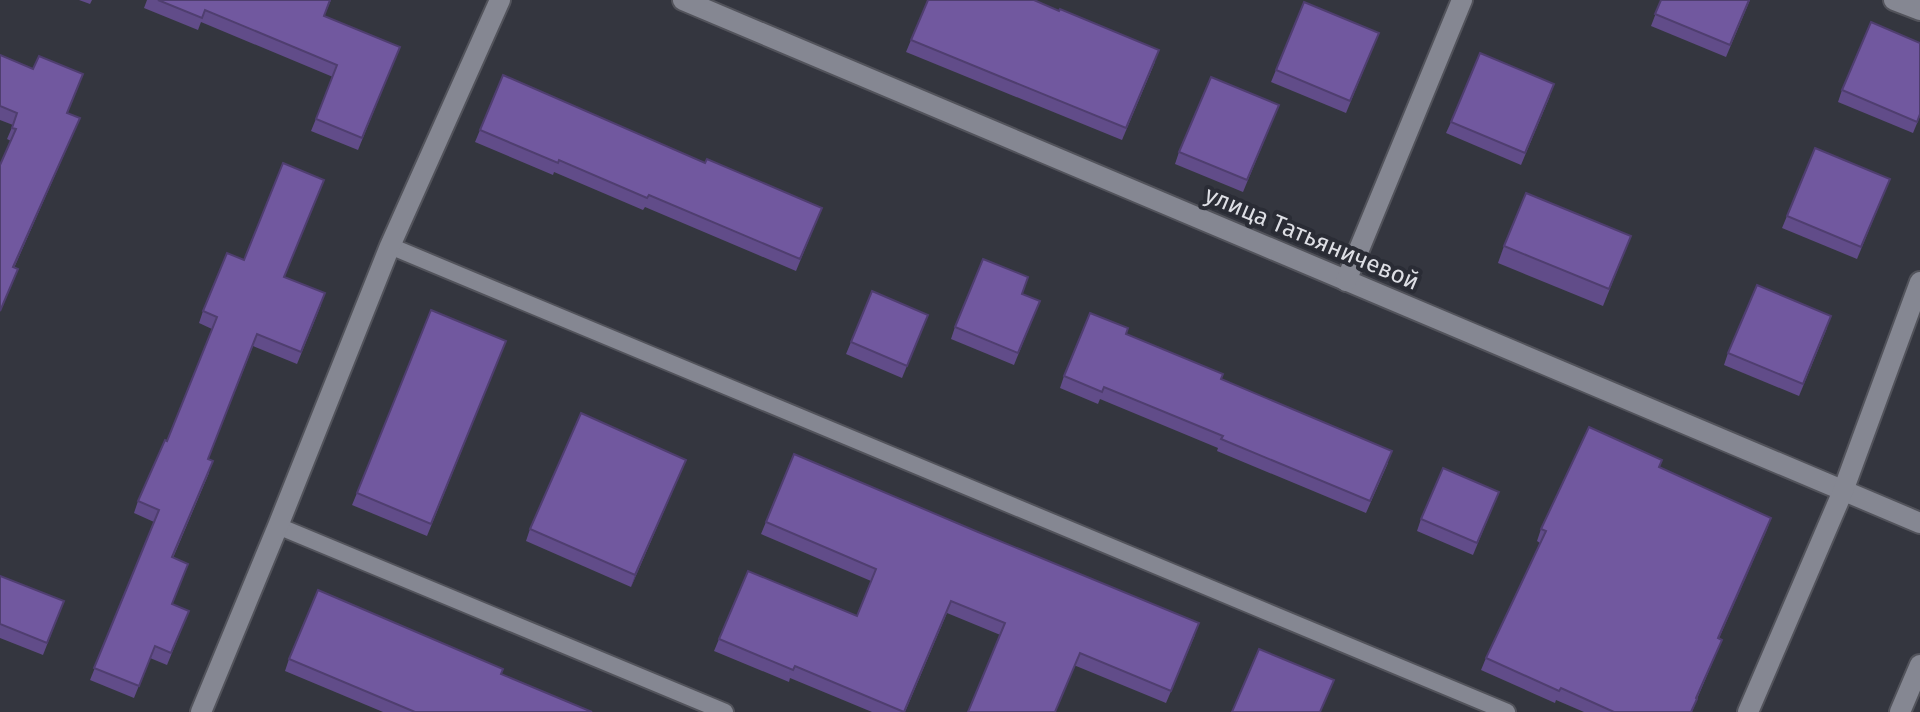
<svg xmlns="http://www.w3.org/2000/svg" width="1920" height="712" viewBox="0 0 1920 712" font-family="'Fira Sans',sans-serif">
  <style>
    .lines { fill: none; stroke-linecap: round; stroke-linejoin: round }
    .lane-casing { stroke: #52535b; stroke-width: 20 }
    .street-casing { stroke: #52535b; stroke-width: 24 }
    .lane { stroke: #858792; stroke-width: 16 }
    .street { stroke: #858792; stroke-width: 20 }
    .wall { fill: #614c89 }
    .shaded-wall { fill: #4f3e6f }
    .building { fill: #71589f; stroke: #4f3e6f; stroke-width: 2 }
    .labels { text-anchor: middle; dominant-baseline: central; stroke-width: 8; stroke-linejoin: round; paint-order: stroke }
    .street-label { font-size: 24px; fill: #dedfe5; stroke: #2a2c35 }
  </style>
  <rect width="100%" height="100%" fill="#34363f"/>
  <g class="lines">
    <g class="lane-casing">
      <g id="lane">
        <polyline points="390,246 1507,712"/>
        <polyline points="278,526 725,712"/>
      </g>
    </g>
    <g class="street-casing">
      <g id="street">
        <polyline points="683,0 1920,523"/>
        <polyline points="1894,0 1920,10"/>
        <polyline points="1346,281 1462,0"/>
        <polyline points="201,712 278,526 390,246 500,0"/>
        <polyline points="1748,712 1843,491 1920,282"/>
        <polyline points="1900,712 1920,665"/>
      </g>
    </g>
    <use href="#lane" class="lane"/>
    <use href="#street" class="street"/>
  </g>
  <g class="wall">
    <polygon points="79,0 92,0 90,4"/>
    <polygon points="147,0 331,0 324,16 395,59 358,150 311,131 333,77 201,22 198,30 144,8"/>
    <polygon points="1661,0 1750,0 1726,57 1651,26"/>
    <polygon points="1059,11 1155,62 1122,140 906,52 911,40"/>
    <polygon points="1379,33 1346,113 1271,82 1276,70"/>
    <polygon points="1920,43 1920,116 1913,133 1838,102 1842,90"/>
    <polygon points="0,55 67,113 80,118 14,268 14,281 11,141 7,139 13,125 0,120"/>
    <polygon points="1550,96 1521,165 1446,133 1451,122"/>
    <polygon points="1279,105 1243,192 1175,164 1179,152"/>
    <polygon points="480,130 822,208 796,271 645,207 643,210 554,172 553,175 475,142"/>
    <polygon points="1885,191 1857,259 1782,228 1787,216"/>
    <polygon points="1631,236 1603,306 1498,263 1504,246"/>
    <polygon points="285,277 321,305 297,364 253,346 208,459 209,473 173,558 173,604 189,611 167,665 150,658 134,698 90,680 154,522 134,513 138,501 167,441 212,329 199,323 203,311"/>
    <polygon points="1022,294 1035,313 1014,365 951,339 955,327"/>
    <polygon points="928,315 902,378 846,354 851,342"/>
    <polygon points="1827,328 1799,396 1724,365 1728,353"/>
    <polygon points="1126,334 1221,379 1388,463 1366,513 1217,451 1218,448 1100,399 1098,404 1060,388 1064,376"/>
    <polygon points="506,341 427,536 352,505 357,493"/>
    <polygon points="686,460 631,587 526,541 530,529"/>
    <polygon points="1660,468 1771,518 1719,638 1722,640 1697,699 1692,712 1584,712 1556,700 1555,703 1481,670 1486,658 1540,543 1537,541 1541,529"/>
    <polygon points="1499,492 1473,555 1417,531 1421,519"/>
    <polygon points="766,522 1195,635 1166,703 947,613 905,712 872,712 790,678 789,682 714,651 719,639 857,616 871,581 761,534"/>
    <polygon points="0,576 64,601 43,655 0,638"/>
    <polygon points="289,659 501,674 592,712 383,712 285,671"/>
  </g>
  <g class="shaded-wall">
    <polygon points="80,118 75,130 9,279 13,267"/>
    <polygon points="686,460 681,472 631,587 635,575"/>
    <polygon points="1771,518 1767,530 1714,650 1718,638"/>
  </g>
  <g class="building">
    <polygon points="158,0 330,0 324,16 400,47 362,138 316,119 337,65 205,10 202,18"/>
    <polygon points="928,0 1034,0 1059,11 1060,9 1159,50 1126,128 911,40"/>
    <polygon points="1661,0 1749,0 1730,45 1655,14"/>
    <polygon points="1304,2 1379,33 1350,101 1276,70"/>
    <polygon points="1871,22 1920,43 1920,114 1917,122 1842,90"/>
    <polygon points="1480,53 1554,84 1525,153 1451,122"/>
    <polygon points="0,55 33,69 39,56 83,74 67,113 80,118 13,267 18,269 0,311 0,165 16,129 12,128 17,113 0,106"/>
    <polygon points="503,75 705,163 707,159 822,208 800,259 649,195 647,198 559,160 558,163 480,130"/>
    <polygon points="1211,77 1279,105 1247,180 1179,152"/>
    <polygon points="1815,148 1890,179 1861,247 1787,216"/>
    <polygon points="283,163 324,180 284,277 325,293 301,352 257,334 208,459 213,461 172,557 188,564 172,604 189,611 171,653 155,646 139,686 94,668 159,510 138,501 165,440 167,441 217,317 203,311 227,253 244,260"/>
    <polygon points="1526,193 1631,236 1609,289 1504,246"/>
    <polygon points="983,259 1028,277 1022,294 1040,301 1018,353 955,327"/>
    <polygon points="1757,285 1831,316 1803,384 1728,353"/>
    <polygon points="872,291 928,315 907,366 851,342"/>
    <polygon points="431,310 506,341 431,524 357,493"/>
    <polygon points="1090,313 1128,328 1126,334 1223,374 1221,379 1392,451 1370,501 1221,439 1223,436 1104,387 1102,392 1064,376"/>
    <polygon points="581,413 686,460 635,575 530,529"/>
    <polygon points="1589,427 1662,460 1659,467 1771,518 1718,638 1722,640 1696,698 1697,699 1691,712 1614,712 1561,688 1559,691 1486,658 1546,531 1541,529"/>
    <polygon points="794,454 978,532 1199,623 1171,691 1080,653 1055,712 968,712 1005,623 951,601 904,712 795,666 793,670 719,639 748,571 857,616 876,569 766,522"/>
    <polygon points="1443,468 1499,492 1477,543 1421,519"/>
    <polygon points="0,576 64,601 47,643 0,624"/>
    <polygon points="318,590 503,669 501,674 592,712 415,712 289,659"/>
    <polygon points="1259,649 1334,680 1320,712 1232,712"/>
  </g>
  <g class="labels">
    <g class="street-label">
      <text transform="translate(1312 238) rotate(23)">улица Татьяничевой</text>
    </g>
  </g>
</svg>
